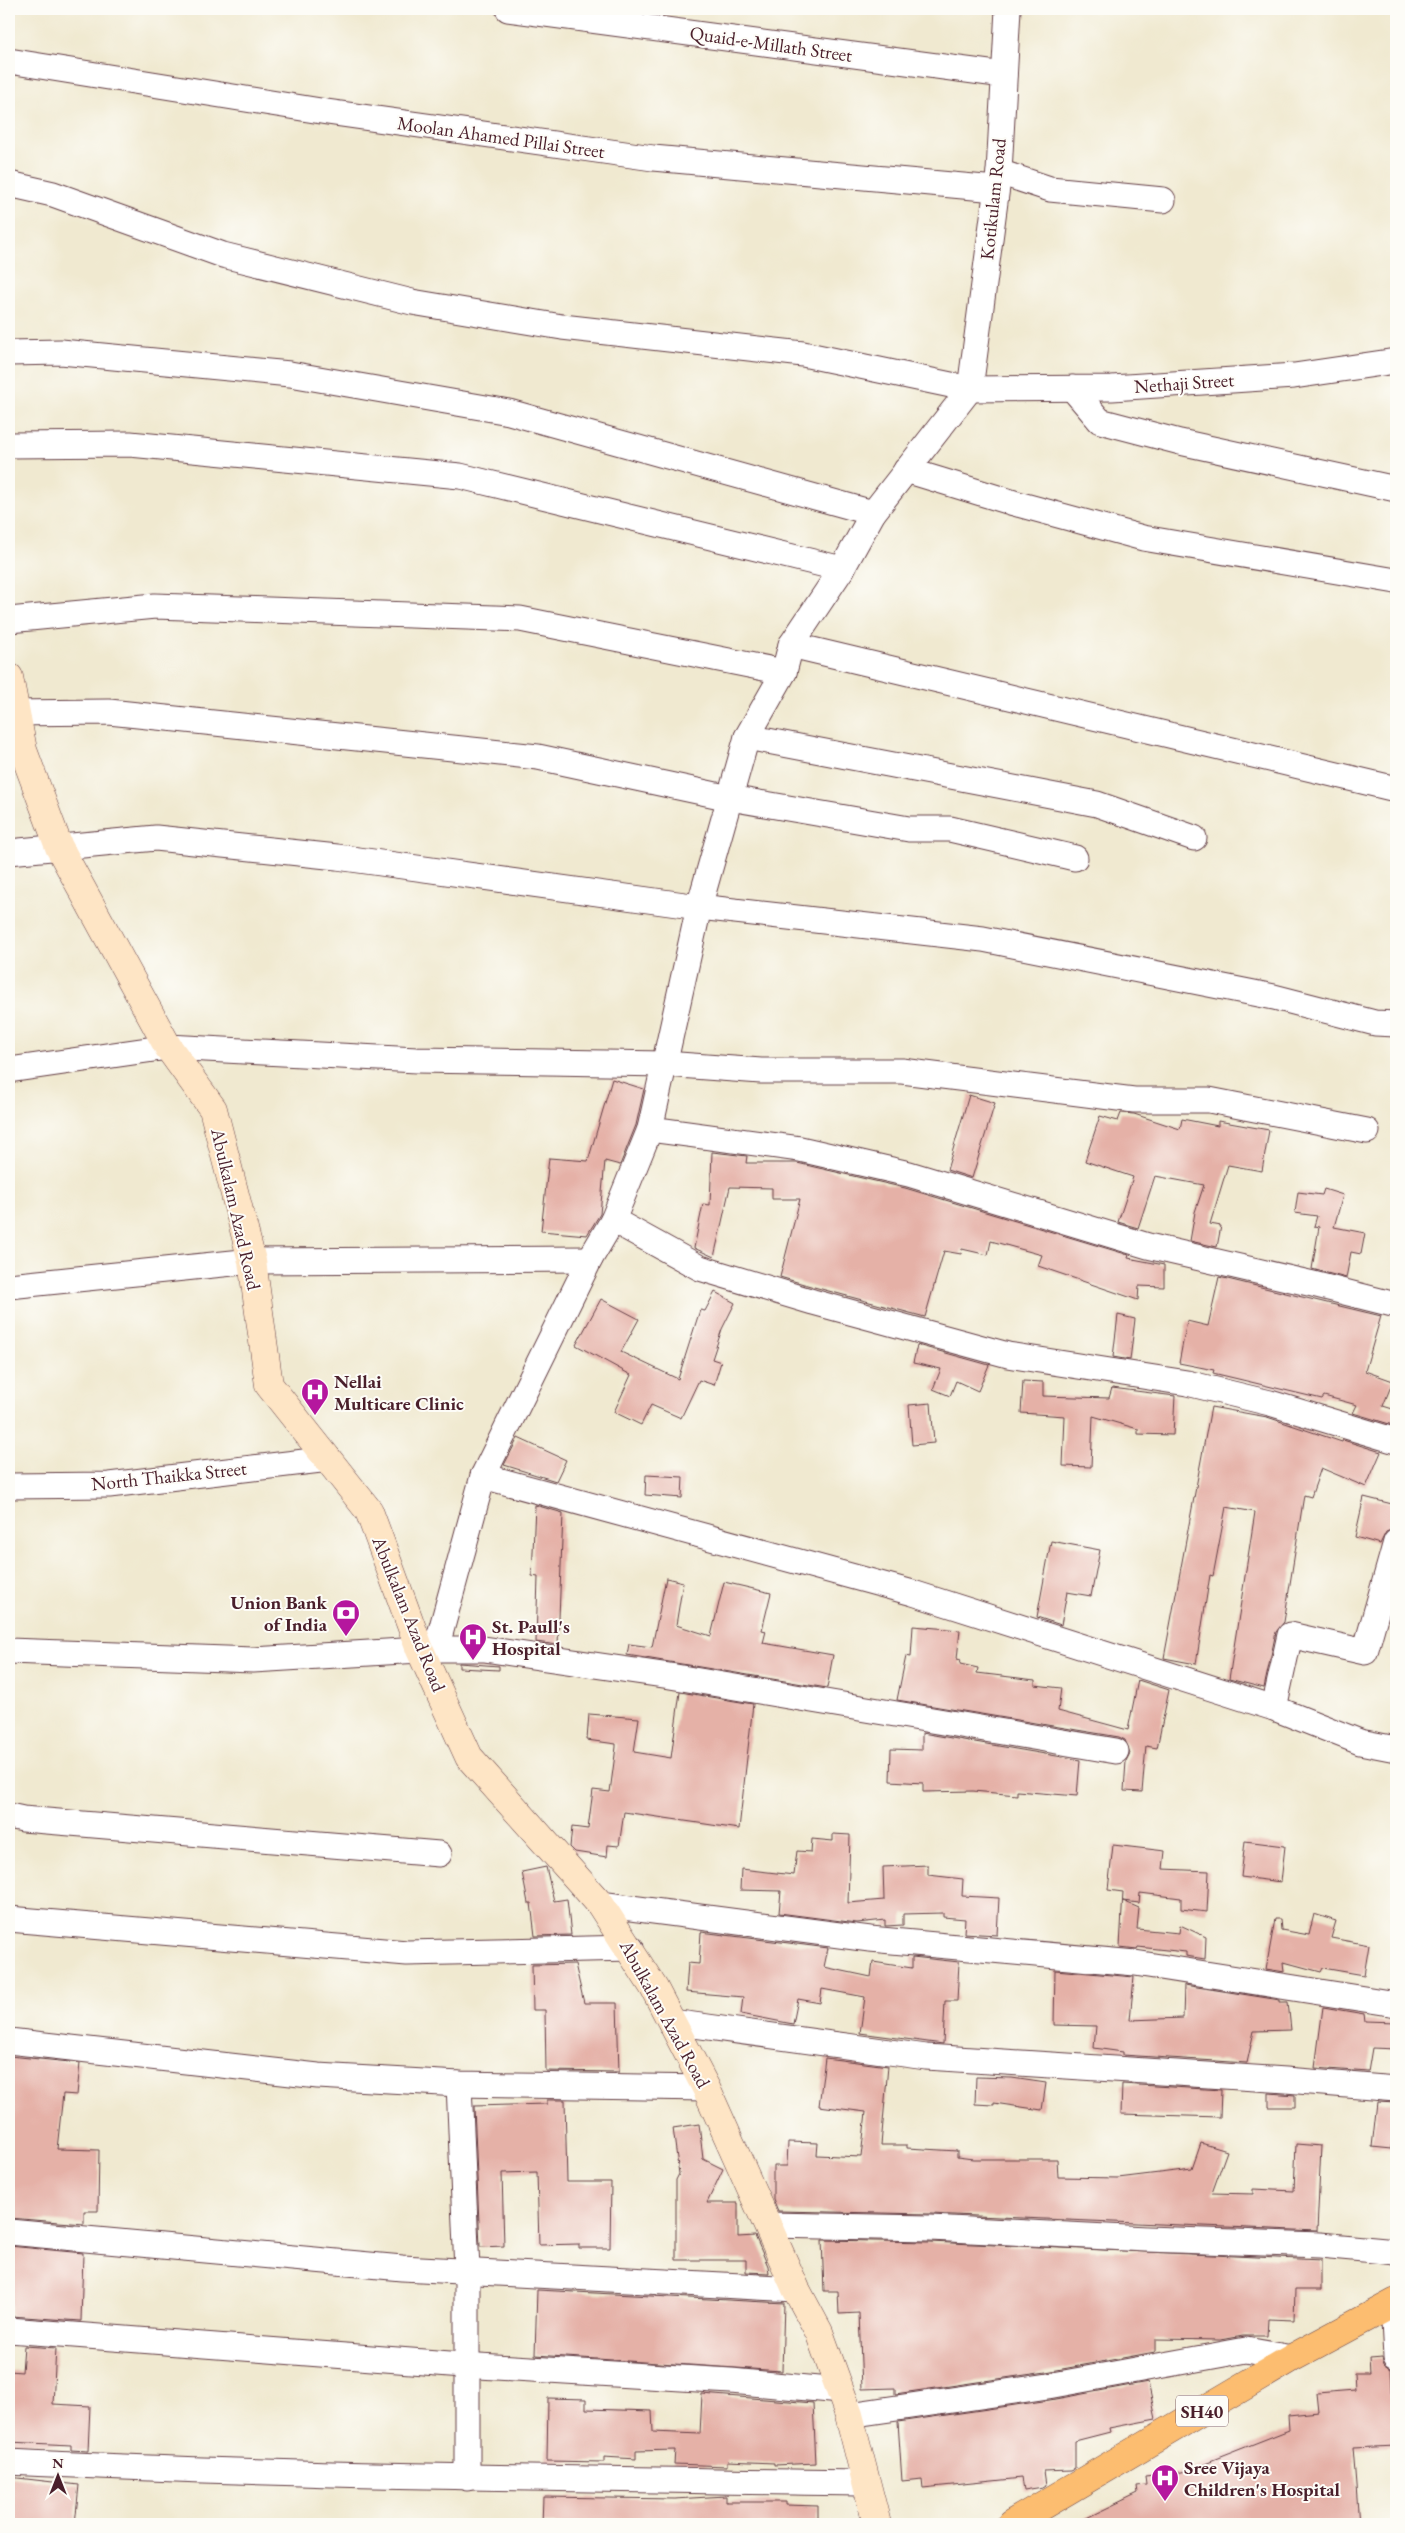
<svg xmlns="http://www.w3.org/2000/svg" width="1405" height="2533" viewBox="0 0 1405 2533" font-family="'EB Garamond',serif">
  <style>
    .building { fill: #e5b1a7 }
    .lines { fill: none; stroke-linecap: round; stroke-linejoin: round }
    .minor-casing { stroke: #633d44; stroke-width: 27 }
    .secondary-casing { stroke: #633d44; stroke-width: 29 }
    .primary-casing { stroke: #633d44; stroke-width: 29 }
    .minor { stroke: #fff; stroke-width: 25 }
    .secondary { stroke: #fee5c5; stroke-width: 28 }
    .primary { stroke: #fcbd6f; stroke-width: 28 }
    .labels { text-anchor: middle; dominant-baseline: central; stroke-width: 4; stroke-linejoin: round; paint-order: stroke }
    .shield { fill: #fdfcf7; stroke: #806168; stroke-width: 1 }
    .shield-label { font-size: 18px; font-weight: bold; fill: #4a1f2b }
    .street-label { font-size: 19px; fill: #4a1f2b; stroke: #fdfcf7 }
    .poi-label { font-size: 19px; font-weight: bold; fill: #4a1f2b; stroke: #fdfcf7; text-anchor: start }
  </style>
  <rect width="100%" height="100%" fill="#fdfcf7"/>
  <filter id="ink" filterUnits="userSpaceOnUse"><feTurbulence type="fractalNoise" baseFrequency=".02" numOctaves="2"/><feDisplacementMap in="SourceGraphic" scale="10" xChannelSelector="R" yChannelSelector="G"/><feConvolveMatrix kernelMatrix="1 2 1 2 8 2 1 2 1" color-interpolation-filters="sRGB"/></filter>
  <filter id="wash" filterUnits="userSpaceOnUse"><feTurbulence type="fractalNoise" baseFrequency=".0096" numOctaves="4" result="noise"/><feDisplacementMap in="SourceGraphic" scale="20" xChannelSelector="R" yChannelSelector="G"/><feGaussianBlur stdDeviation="1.12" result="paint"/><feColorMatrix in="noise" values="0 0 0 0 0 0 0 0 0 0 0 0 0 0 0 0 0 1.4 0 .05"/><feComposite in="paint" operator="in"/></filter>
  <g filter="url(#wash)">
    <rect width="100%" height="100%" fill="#f0e9d0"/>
    <g id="blocks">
      <g class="building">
        <polygon points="612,1079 644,1089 636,1125 620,1165 605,1161 600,1214 587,1235 541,1231 549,1158 588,1161"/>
        <polygon points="969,1095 995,1103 972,1178 947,1170"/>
        <polygon points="1121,1113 1134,1114 1180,1129 1182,1119 1218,1126 1218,1121 1269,1130 1262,1171 1228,1165 1210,1224 1221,1226 1217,1247 1190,1241 1195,1212 1204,1185 1155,1176 1138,1228 1118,1222 1133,1177 1085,1161 1100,1116 1118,1121"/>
        <polygon points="712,1152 747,1156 746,1163 797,1163 905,1188 1129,1255 1128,1258 1164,1265 1164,1287 1139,1286 1138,1300 1038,1266 1042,1255 991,1241 988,1255 962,1249 961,1254 944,1251 925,1317 814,1287 780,1277 800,1199 772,1199 772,1188 730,1187 714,1257 694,1248 703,1204 710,1205"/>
        <polygon points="1324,1189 1343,1195 1334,1227 1365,1233 1361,1254 1351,1252 1346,1278 1312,1269 1319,1227 1314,1226 1317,1216 1295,1213 1298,1192 1322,1195"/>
        <polygon points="1219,1277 1381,1316 1365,1371 1393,1381 1383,1406 1396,1410 1396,1426 1353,1413 1357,1405 1324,1396 1322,1399 1213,1373 1214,1370 1179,1363 1187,1321 1208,1326"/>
        <polygon points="715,1292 735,1303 722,1329 712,1359 721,1362 714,1385 699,1380 681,1418 651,1405 641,1425 614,1412 631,1375 576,1345 601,1299 639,1319 621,1352 678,1379 700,1310 705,1311"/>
        <polygon points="1118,1315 1135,1319 1130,1360 1113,1357"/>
        <polygon points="917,1345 989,1365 978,1391 956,1381 950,1396 933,1389 941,1369 913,1363"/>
        <polygon points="1023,1381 1043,1382 1043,1396 1109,1398 1112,1388 1175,1396 1173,1435 1138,1434 1138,1429 1093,1416 1091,1467 1063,1466 1065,1416 1021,1413"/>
        <polygon points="931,1403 934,1443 912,1445 909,1405"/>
        <polygon points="1211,1407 1267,1417 1342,1442 1343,1440 1381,1452 1366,1487 1321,1468 1311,1497 1304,1495 1284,1622 1276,1632 1264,1688 1229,1679 1255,1512 1226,1507 1213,1576 1210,1575 1196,1664 1164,1658"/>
        <polygon points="518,1438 566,1460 556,1481 504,1465"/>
        <polygon points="646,1475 683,1477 682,1498 645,1495"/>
        <polygon points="1364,1497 1396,1505 1396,1528 1386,1532 1380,1544 1355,1537"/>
        <polygon points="535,1505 563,1513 558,1645 536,1642 538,1577 532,1576"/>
        <polygon points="1051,1541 1100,1550 1091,1596 1067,1592 1061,1625 1037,1617"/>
        <polygon points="666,1578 683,1582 676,1625 711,1636 724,1582 771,1593 762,1630 766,1631 763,1643 833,1655 827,1688 627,1655 629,1644 652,1647"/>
        <polygon points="913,1626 960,1630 957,1659 961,1660 960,1664 978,1668 977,1673 1035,1680 1035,1685 1061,1688 1058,1711 1128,1730 1138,1680 1169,1690 1157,1748 1146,1746 1142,1792 1124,1791 1126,1761 1130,1753 1125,1740 1119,1737 897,1700 906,1656 911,1657"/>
        <polygon points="459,1663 499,1666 499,1670 459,1668"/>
        <polygon points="680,1692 753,1704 739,1829 624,1812 619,1846 608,1845 607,1857 575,1852 570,1847 572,1827 588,1829 593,1790 610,1792 616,1747 616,1744 587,1740 589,1714 639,1718 634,1752 671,1758"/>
        <polygon points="922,1733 1080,1760 1077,1796 1017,1791 1017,1795 973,1791 923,1792 923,1783 890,1781 891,1749 922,1750"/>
        <polygon points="833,1834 850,1835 848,1903 884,1900 883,1867 928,1865 928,1875 963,1879 962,1896 999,1898 997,1935 964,1933 965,1919 943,1917 943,1913 903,1914 903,1925 885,1926 885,1920 857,1923 779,1913 781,1891 740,1890 741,1869 794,1875 797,1851 811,1852 812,1839 833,1841"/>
        <polygon points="1245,1841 1285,1846 1281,1882 1241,1877"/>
        <polygon points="1113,1845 1165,1851 1163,1869 1209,1871 1207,1912 1181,1909 1181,1898 1140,1893 1139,1903 1123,1901 1139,1908 1137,1929 1179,1933 1180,1925 1206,1937 1205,1959 1186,1956 1186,1952 1138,1947 1137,1949 1120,1947 1123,1892 1108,1890"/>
        <polygon points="546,1867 554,1901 567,1899 571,1935 535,1936 531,1903 528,1903 522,1872"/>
        <polygon points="1314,1914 1336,1921 1331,1938 1369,1945 1364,1975 1323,1968 1321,1972 1284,1962 1285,1972 1266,1969 1275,1919 1280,1919 1281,1930 1309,1935"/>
        <polygon points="701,1932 828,1948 824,1967 871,1977 873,1962 912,1968 912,1957 959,1962 957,2001 945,2001 943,2044 860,2033 865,1997 822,1989 820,2003 798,1999 793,2024 741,2014 743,1997 686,1992 688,1963 699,1964"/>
        <polygon points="575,1964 584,2003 617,2003 619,2072 546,2071 545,2010 533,2010 532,1965"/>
        <polygon points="1055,1970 1134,1977 1130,2020 1183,2018 1184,1985 1280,2000 1280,2002 1288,2002 1291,2030 1254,2031 1247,2063 1123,2055 1123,2052 1094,2048 1096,2026 1054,2025"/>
        <polygon points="1323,2007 1364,2014 1365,2021 1396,2022 1396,2049 1372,2048 1368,2072 1315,2068"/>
        <polygon points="9,2056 80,2063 77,2095 63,2094 57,2149 99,2150 98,2211 84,2211 84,2224 9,2218"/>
        <polygon points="825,2058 888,2066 881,2145 907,2145 907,2148 957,2151 957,2157 973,2159 1057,2159 1058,2177 1118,2178 1192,2169 1201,2143 1227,2151 1212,2193 1253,2194 1253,2189 1294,2191 1296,2144 1321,2146 1317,2231 931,2214 778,2211 773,2199 773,2166 787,2166 788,2142 818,2143 817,2155 861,2157 866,2112 819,2106"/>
        <polygon points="976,2077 1012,2078 1046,2083 1042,2110 994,2103 994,2105 975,2104"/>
        <polygon points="1122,2084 1221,2090 1220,2117 1121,2114"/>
        <polygon points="1269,2093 1295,2095 1295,2107 1269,2107"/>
        <polygon points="547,2100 565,2100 567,2182 611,2182 610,2248 579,2248 579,2244 539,2245 537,2172 502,2173 504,2246 480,2247 474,2106 547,2104"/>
        <polygon points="1377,2102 1396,2103 1392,2149 1372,2147"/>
        <polygon points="699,2124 703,2159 723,2169 707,2203 738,2203 738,2237 755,2236 768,2266 769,2273 746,2272 746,2260 676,2260 676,2180 679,2174 673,2128"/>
        <polygon points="822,2240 930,2242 1321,2260 1321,2290 1295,2290 1294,2320 1268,2319 1267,2336 1243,2336 1221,2340 1155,2339 1155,2352 1046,2372 895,2394 895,2388 862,2389 859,2313 839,2314 838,2291 824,2291"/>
        <polygon points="9,2246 83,2253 81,2321 11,2316 12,2277 9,2277"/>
        <polygon points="537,2290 784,2303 782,2371 535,2355"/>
        <polygon points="24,2346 56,2348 53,2404 90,2406 88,2451 71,2450 71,2445 9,2442 9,2371 22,2372"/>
        <polygon points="1382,2358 1384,2365 1391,2370 1395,2446 1353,2448 1359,2524 1074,2524 1138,2493 1137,2486 1146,2485 1145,2476 1182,2472 1289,2430 1288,2415 1319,2412 1317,2393 1355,2390 1354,2373 1370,2373 1369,2359"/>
        <polygon points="1148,2382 1156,2419 1109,2428 1110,2432 1075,2441 1075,2468 1071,2470 1044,2471 1046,2485 1043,2487 1024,2490 1022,2478 923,2488 922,2479 902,2481 898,2422 1050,2400"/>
        <polygon points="702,2394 813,2403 816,2463 774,2465 774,2463 727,2461 727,2466 674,2464 675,2450 636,2451 636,2459 604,2457 604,2462 547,2461 548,2398 586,2399 586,2409 652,2411 653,2432 700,2434"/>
        <polygon points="9,2477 79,2485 75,2524 9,2524"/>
        <polygon points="726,2496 726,2502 786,2502 786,2505 818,2506 818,2524 542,2524 543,2497 675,2499"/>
      </g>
    </g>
  </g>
  <g filter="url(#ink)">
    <use href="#blocks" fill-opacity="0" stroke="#633d44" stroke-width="1"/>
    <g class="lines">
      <g class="minor-casing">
        <g id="minor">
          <polyline points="508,9 1004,75"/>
          <polyline points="9,61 327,112 653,158 996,189"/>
          <polyline points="999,172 1050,189 1163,200"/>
          <polyline points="9,184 53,194 223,255 412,302 562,327 803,354 970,389 1112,388 1294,376 1396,361"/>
          <polyline points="9,353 61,352 290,374 509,412 873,513"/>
          <polyline points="1072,388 1100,421 1180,442 1396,489"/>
          <polyline points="970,389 873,513 842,569 791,645 784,672 747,737 699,907 650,1129 800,1149 909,1174 1148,1246 1313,1284 1396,1305"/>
          <polyline points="970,389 999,172 1008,9"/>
          <polyline points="9,445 130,444 460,476 842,569"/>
          <polyline points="906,470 1014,503 1143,538 1396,581"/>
          <polyline points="9,620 155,606 520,619 784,672"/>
          <polyline points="791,645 1396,789"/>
          <polyline points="9,713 109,712 538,757 730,798 909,829 950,829 1075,858"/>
          <polyline points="747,737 1097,804 1194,838"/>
          <polyline points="9,852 156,838 337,857 699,907 983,939 1274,997 1375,1023 1396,1024"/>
          <polyline points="9,1070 168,1047 417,1060 665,1064 761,1071 902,1071 1134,1100 1209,1100 1367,1131"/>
          <polyline points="650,1129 613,1220 700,1268 813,1302 1008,1355 1187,1383 1270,1403 1396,1441"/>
          <polyline points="9,1286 252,1261 590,1259"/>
          <polyline points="483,1476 913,1593 1274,1708 1360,1742 1396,1749"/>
          <polyline points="9,1486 109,1485 329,1459"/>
          <polyline points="436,1649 483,1476 590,1259 613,1220"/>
          <polyline points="9,1651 253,1660 436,1649 484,1649 670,1676 1116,1751"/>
          <polyline points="1274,1708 1290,1635 1365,1652 1396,1542"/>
          <polyline points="9,1816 23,1819 439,1854"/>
          <polyline points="600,1904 870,1939 1135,1963 1396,2004"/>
          <polyline points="9,1919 407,1953 631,1948"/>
          <polyline points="672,2022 926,2057 1286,2080 1396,2089"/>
          <polyline points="9,2041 318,2076 459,2084 706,2088"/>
          <polyline points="459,2084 467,2271 467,2478"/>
          <polyline points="768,2225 930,2228 1146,2239 1320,2245 1396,2252"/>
          <polyline points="9,2232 402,2268 796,2289"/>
          <polyline points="1393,2304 1396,2357"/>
          <polyline points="9,2330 463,2365 731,2381 840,2391"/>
          <polyline points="849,2415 1048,2386 1246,2350 1292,2358"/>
          <path d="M 9,2462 C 294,2476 580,2479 865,2483"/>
        </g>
      </g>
      <g class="secondary-casing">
        <polyline id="secondary" points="9,677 23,750 59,847 168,1047 213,1109 252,1261 269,1385 369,1511 420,1650 469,1757 600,1904 654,1988 706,2088 796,2289 819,2332 849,2415 877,2524"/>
      </g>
      <g class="primary-casing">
        <polyline id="primary" points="1011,2524 1292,2358 1396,2302"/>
      </g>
      <use href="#minor" class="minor"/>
      <use href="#secondary" class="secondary"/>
      <use href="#primary" class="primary"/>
    </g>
  </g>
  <defs>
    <g id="hospital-pin" transform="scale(1.4375)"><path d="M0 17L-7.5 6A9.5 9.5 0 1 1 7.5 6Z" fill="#b5179e" stroke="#fdfcf7"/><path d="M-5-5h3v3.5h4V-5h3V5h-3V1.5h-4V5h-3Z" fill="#fff"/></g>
    <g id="bank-pin" transform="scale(1.4375)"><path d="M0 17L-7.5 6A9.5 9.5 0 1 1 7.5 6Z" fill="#b5179e" stroke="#fdfcf7"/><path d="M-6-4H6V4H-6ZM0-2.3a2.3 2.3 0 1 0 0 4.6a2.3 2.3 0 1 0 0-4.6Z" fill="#fff"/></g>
  </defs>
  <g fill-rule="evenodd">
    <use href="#hospital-pin" x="315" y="1392"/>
    <use href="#bank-pin" x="346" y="1613"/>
    <use href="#hospital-pin" x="473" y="1637"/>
    <use href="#hospital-pin" x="1165" y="2478"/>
  </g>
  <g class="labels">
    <rect class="shield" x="1176" y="2395.5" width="52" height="31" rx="4"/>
    <g class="shield-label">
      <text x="1202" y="2411">SH40</text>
    </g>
    <g class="street-label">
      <text transform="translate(771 44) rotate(8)">Quaid-e-Millath Street</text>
      <text transform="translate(501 137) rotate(8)">Moolan Ahamed Pillai Street</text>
      <text transform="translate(993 199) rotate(-84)">Kotikulam Road</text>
      <text transform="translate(1184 383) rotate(-4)">Nethaji Street</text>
      <text transform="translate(236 1209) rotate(77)">Abulkalam Azad Road</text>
      <text transform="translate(169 1476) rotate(-6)">North Thaikka Street</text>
      <text transform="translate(409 1614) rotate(68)">Abulkalam Azad Road</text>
      <text transform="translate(665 2014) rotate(61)">Abulkalam Azad Road</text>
    </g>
    <g class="poi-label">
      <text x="334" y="1381">Nellai<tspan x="334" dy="22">Multicare Clinic</tspan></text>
      <text x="327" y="1602" text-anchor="end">Union Bank<tspan x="327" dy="22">of India</tspan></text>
      <text x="492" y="1626">St. Paull's<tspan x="492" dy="22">Hospital</tspan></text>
      <text x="1184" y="2467">Sree Vijaya<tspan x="1184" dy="22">Children's Hospital</tspan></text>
    </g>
  </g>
  <rect width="1405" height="2533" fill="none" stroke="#fdfcf7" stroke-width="30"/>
  <g transform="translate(58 2476)" stroke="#fdfcf7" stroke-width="4" paint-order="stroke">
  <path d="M0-4L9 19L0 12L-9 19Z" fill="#4a1f2b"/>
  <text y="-8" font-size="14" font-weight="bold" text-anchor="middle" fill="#4a1f2b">N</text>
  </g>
</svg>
